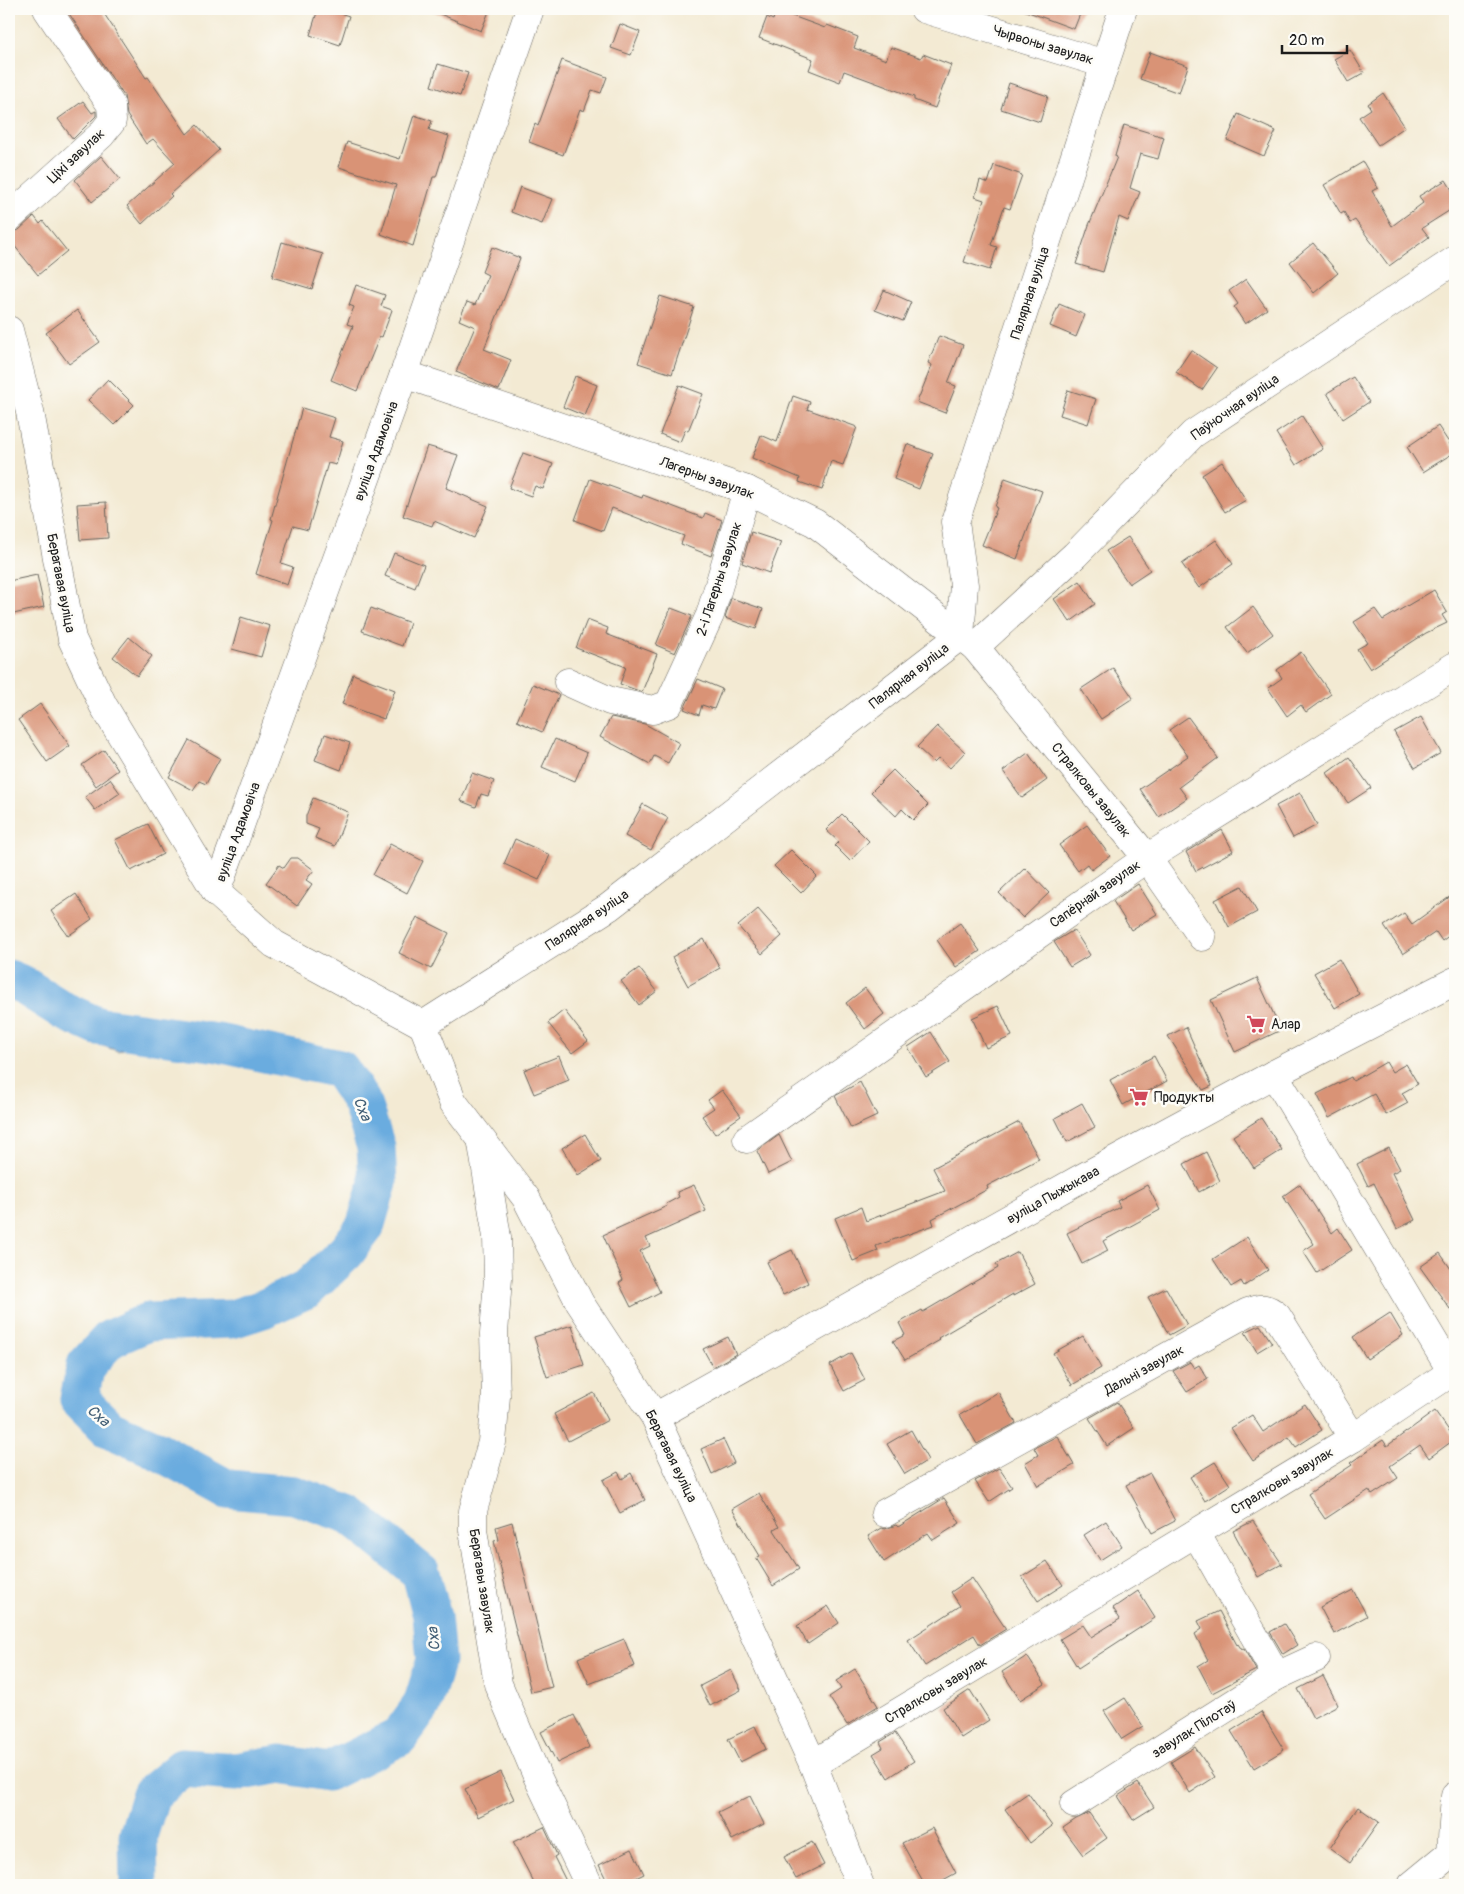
<svg xmlns="http://www.w3.org/2000/svg" width="1464" height="1894" viewBox="0 0 1464 1894" font-family="Pangolin,sans-serif">
  <style>
    .water { fill: url(#water-rules); stroke: #44647e }
    .lines { fill: none; stroke-linecap: round; stroke-linejoin: round }
    .river { stroke: #6bacdf; stroke-width: 39 }
    .building { fill: #d99376 }
    .minor-casing { stroke: #67645c; stroke-width: 29 }
    .minor { stroke: #fff; stroke-width: 28 }
    .labels { text-anchor: middle; dominant-baseline: central; stroke-width: 5; stroke-linejoin: round; paint-order: stroke }
    .street-label { font-size: 14px; fill: #1c1c1c; stroke: #fdfcf7 }
    .poi-label { font-size: 14px; fill: #1c1c1c; stroke: #fdfcf7; text-anchor: start }
    .water-label { font-size: 15px; font-style: italic; fill: #405d74; stroke: #fdfcf7 }
  </style>
  <defs>
    <pattern id="water-rules" width="6" height="5" patternUnits="userSpaceOnUse" patternTransform="scale(1.25)"><rect width="6" height="5" fill="#6bacdf"/><path d="M0 2.5h6" fill="none" stroke="#578bb4"/></pattern>
  </defs>
  <rect width="100%" height="100%" fill="#fdfcf7"/>
  <filter id="ink" filterUnits="userSpaceOnUse"><feTurbulence type="fractalNoise" baseFrequency=".02" numOctaves="2"/><feDisplacementMap in="SourceGraphic" scale="10" xChannelSelector="R" yChannelSelector="G"/><feConvolveMatrix kernelMatrix="1 2 1 2 8 2 1 2 1" color-interpolation-filters="sRGB"/></filter>
  <filter id="wash" filterUnits="userSpaceOnUse"><feTurbulence type="fractalNoise" baseFrequency=".0096" numOctaves="4" result="noise"/><feDisplacementMap in="SourceGraphic" scale="20" xChannelSelector="R" yChannelSelector="G"/><feGaussianBlur stdDeviation="1.12" result="paint"/><feColorMatrix in="noise" values="0 0 0 0 0 0 0 0 0 0 0 0 0 0 0 0 0 1.4 0 .05"/><feComposite in="paint" operator="in"/></filter>
  <g filter="url(#wash)">
    <rect width="100%" height="100%" fill="#f3ead3"/>
    <polygon class="water" points="9,964 57,989 73,1002 97,1012 137,1019 138,1043 118,1051 68,1034 42,1009 9,994"/>
    <g class="lines">
      <polyline class="river" points="9,979 21,984 64,1011 97,1026 218,1043 340,1069 361,1101 376,1147 378,1183 365,1227 346,1252 307,1289 263,1309 232,1319 148,1322 110,1339 86,1365 79,1399 108,1428 151,1447 228,1489 294,1495 350,1515 421,1573 432,1616 436,1660 422,1705 399,1737 328,1772 281,1764 236,1772 182,1768 151,1794 138,1836 139,1885"/>
    </g>
    <g id="blocks">
      <g class="building">
        <polygon points="66,9 101,9 146,78 148,77 187,134 197,125 219,150 170,194 172,196 142,224 127,206 175,163 153,139 146,144 127,115 124,96"/>
        <polygon points="318,9 327,9 349,16 340,45 310,35"/>
        <polygon points="428,9 490,9 481,31"/>
        <polygon points="1024,9 1082,9 1074,29 1023,10"/>
        <polygon points="776,10 825,28 827,25 858,37 854,48 886,60 891,47 921,58 923,54 951,65 935,108 914,100 914,97 844,71 840,82 809,70 813,59 759,38 767,17 773,20"/>
        <polygon points="620,24 640,32 631,55 611,48"/>
        <polygon points="1350,50 1364,73 1348,82 1334,59"/>
        <polygon points="1150,52 1188,66 1179,93 1140,79"/>
        <polygon points="562,60 607,77 601,93 592,90 584,111 580,109 563,155 529,142 535,124 538,126"/>
        <polygon points="438,64 468,73 460,96 431,86"/>
        <polygon points="1009,83 1048,96 1040,122 1001,109"/>
        <polygon points="1383,93 1405,127 1378,145 1359,117 1371,109 1368,104"/>
        <polygon points="83,101 92,113 96,111 96,116 73,139 58,119"/>
        <polygon points="1238,114 1276,131 1264,156 1227,140"/>
        <polygon points="414,115 432,121 429,130 449,136 436,177 433,177 413,246 381,234 396,185 339,167 347,142 400,159"/>
        <polygon points="1124,125 1164,137 1158,159 1140,154 1130,188 1140,192 1128,221 1119,217 1103,272 1076,264 1089,225 1117,157 1115,156"/>
        <polygon points="101,156 120,179 92,202 75,180"/>
        <polygon points="1363,162 1378,188 1372,191 1392,226 1423,203 1419,196 1446,180 1455,195 1455,207 1422,228 1429,237 1389,266 1355,220 1350,223 1344,212 1341,214 1324,185"/>
        <polygon points="994,165 1022,175 1010,209 1004,207 991,245 997,247 990,270 964,262 984,200 975,197 980,180 988,183"/>
        <polygon points="520,187 552,199 542,224 511,212"/>
        <polygon points="34,216 40,224 43,221 67,251 38,275 9,239 9,233 19,230"/>
        <polygon points="282,242 323,254 312,289 272,277"/>
        <polygon points="1313,243 1338,273 1314,293 1290,262"/>
        <polygon points="492,247 520,258 484,349 511,360 499,390 456,372 475,327 459,320 467,302 475,305 488,275 482,272"/>
        <polygon points="1246,279 1267,309 1245,324 1234,307 1238,304 1229,291"/>
        <polygon points="356,285 385,295 381,306 392,310 382,337 380,336 357,391 331,380 353,326 347,324 354,307 349,305"/>
        <polygon points="884,290 911,302 903,321 875,310"/>
        <polygon points="660,296 694,307 672,374 638,363"/>
        <polygon points="1059,304 1085,315 1076,337 1050,326"/>
        <polygon points="77,310 100,342 69,364 46,333"/>
        <polygon points="939,336 963,345 948,383 956,386 945,413 917,402 932,365 928,363"/>
        <polygon points="1191,350 1217,368 1202,390 1176,372"/>
        <polygon points="575,376 597,385 585,416 563,407"/>
        <polygon points="1353,377 1369,402 1343,419 1327,393"/>
        <polygon points="108,379 134,405 114,425 88,400"/>
        <polygon points="679,385 703,394 688,431 685,430 680,442 660,434"/>
        <polygon points="1068,390 1096,399 1088,424 1060,415"/>
        <polygon points="793,396 810,402 807,409 857,427 843,465 831,461 822,490 799,482 800,478 752,458 761,435 777,442"/>
        <polygon points="302,408 335,418 329,437 343,441 336,465 328,463 308,530 293,526 281,563 293,567 287,585 256,574 273,520 271,519"/>
        <polygon points="1302,416 1323,449 1296,465 1276,433"/>
        <polygon points="1438,426 1455,452 1423,472 1407,447"/>
        <polygon points="907,444 933,454 919,489 894,479"/>
        <polygon points="427,446 458,455 446,488 488,506 474,538 434,521 432,526 403,516"/>
        <polygon points="523,453 553,464 543,489 535,486 531,496 509,488"/>
        <polygon points="1222,462 1246,500 1225,512 1202,475"/>
        <polygon points="1005,478 1042,491 1017,559 982,545 997,508 995,507"/>
        <polygon points="590,479 642,498 643,495 703,518 705,513 722,520 711,556 681,544 684,536 612,508 603,531 575,520"/>
        <polygon points="106,502 108,538 80,540 77,504"/>
        <polygon points="751,532 781,542 769,573 742,563"/>
        <polygon points="1128,537 1150,570 1129,584 1106,551"/>
        <polygon points="1216,540 1233,564 1199,588 1182,564"/>
        <polygon points="394,553 424,565 415,588 385,576"/>
        <polygon points="37,575 44,607 9,615 9,581"/>
        <polygon points="1080,581 1095,604 1070,622 1054,599"/>
        <polygon points="1434,590 1447,612 1442,615 1447,623 1426,633 1370,669 1357,649 1368,643 1354,622 1375,609 1383,620"/>
        <polygon points="731,598 763,609 756,629 725,618"/>
        <polygon points="1253,607 1273,634 1247,653 1227,627"/>
        <polygon points="371,608 410,623 402,646 362,631"/>
        <polygon points="671,608 692,616 675,653 656,645"/>
        <polygon points="241,617 270,626 261,657 232,649"/>
        <polygon points="587,620 608,628 606,634 657,654 642,692 620,684 626,667 576,648"/>
        <polygon points="129,637 152,656 137,676 113,657"/>
        <polygon points="1301,652 1331,694 1306,712 1301,705 1287,716 1268,688 1282,678 1277,670"/>
        <polygon points="1113,668 1133,698 1101,719 1081,689"/>
        <polygon points="353,674 395,690 384,719 342,704"/>
        <polygon points="698,679 722,689 714,709 702,705 699,715 684,709"/>
        <polygon points="533,684 559,695 542,732 517,721"/>
        <polygon points="40,704 70,746 47,762 18,720"/>
        <polygon points="611,717 645,724 679,743 668,763 654,756 650,764 600,737"/>
        <polygon points="1188,717 1218,758 1179,787 1187,798 1159,817 1140,789 1188,756 1169,730"/>
        <polygon points="1421,717 1441,753 1415,768 1394,732"/>
        <polygon points="937,726 965,752 950,768 939,758 934,763 917,747"/>
        <polygon points="325,734 350,743 341,770 315,760"/>
        <polygon points="555,739 587,753 575,781 542,767"/>
        <polygon points="189,740 220,758 206,784 199,781 193,790 169,777"/>
        <polygon points="104,750 118,770 96,786 82,765"/>
        <polygon points="1028,753 1047,780 1022,798 1003,771"/>
        <polygon points="1349,757 1371,788 1348,803 1327,773"/>
        <polygon points="893,770 928,805 913,820 902,809 896,816 871,792"/>
        <polygon points="472,773 494,781 488,796 481,794 476,807 461,801"/>
        <polygon points="110,779 120,793 95,810 85,797"/>
        <polygon points="1300,793 1317,825 1293,838 1276,806"/>
        <polygon points="313,798 348,812 335,846 315,838 319,829 306,824 306,816"/>
        <polygon points="643,804 668,818 651,850 625,836"/>
        <polygon points="842,814 869,841 850,861 835,846 839,842 826,830"/>
        <polygon points="148,824 163,854 131,871 115,840"/>
        <polygon points="1087,825 1110,856 1091,870 1087,864 1078,871 1059,845"/>
        <polygon points="1222,830 1233,851 1196,871 1186,852"/>
        <polygon points="515,839 550,855 539,880 504,864"/>
        <polygon points="390,844 423,861 407,893 373,875"/>
        <polygon points="791,850 817,876 801,893 774,866"/>
        <polygon points="291,858 298,858 314,870 306,880 312,884 297,906 266,883 279,865 284,868"/>
        <polygon points="1025,868 1049,893 1023,918 999,893"/>
        <polygon points="1138,884 1157,914 1131,930 1113,901"/>
        <polygon points="1242,886 1257,912 1229,927 1215,900"/>
        <polygon points="1455,893 1455,931 1442,941 1436,932 1403,954 1384,926 1404,913 1412,924"/>
        <polygon points="76,894 92,919 68,936 51,911"/>
        <polygon points="758,909 782,936 762,954 738,926"/>
        <polygon points="417,917 449,933 431,969 399,953"/>
        <polygon points="960,923 980,951 956,967 937,940"/>
        <polygon points="1074,930 1090,955 1070,967 1054,942"/>
        <polygon points="704,939 720,968 688,986 672,957"/>
        <polygon points="1339,959 1359,994 1335,1008 1314,973"/>
        <polygon points="639,968 657,991 639,1005 621,981"/>
        <polygon points="1257,978 1281,1030 1235,1052 1211,1000"/>
        <polygon points="865,988 884,1014 865,1029 846,1003"/>
        <polygon points="998,1006 1012,1036 986,1048 972,1018"/>
        <polygon points="564,1010 588,1041 572,1053 548,1023"/>
        <polygon points="1186,1027 1212,1086 1203,1090 1168,1036"/>
        <polygon points="931,1032 950,1062 926,1077 908,1047"/>
        <polygon points="559,1056 569,1080 534,1094 524,1070"/>
        <polygon points="1154,1056 1167,1081 1123,1105 1110,1080"/>
        <polygon points="1386,1062 1392,1072 1406,1064 1418,1084 1402,1093 1408,1103 1386,1115 1374,1094 1329,1118 1317,1094 1351,1077 1353,1081"/>
        <polygon points="860,1082 877,1116 851,1128 835,1096"/>
        <polygon points="722,1090 741,1116 715,1134 702,1116 714,1108 708,1100"/>
        <polygon points="1082,1103 1095,1127 1067,1142 1055,1118"/>
        <polygon points="1261,1118 1282,1150 1254,1168 1233,1136"/>
        <polygon points="1019,1122 1039,1159 987,1186 988,1189 932,1219 934,1225 876,1246 878,1251 853,1261 835,1218 861,1207 866,1221 945,1191 933,1168"/>
        <polygon points="585,1134 601,1161 578,1175 562,1148"/>
        <polygon points="779,1135 792,1162 768,1174 757,1151"/>
        <polygon points="1389,1148 1400,1169 1392,1173 1415,1220 1397,1229 1374,1183 1368,1186 1357,1164"/>
        <polygon points="1206,1152 1220,1181 1199,1192 1184,1164"/>
        <polygon points="1300,1184 1332,1233 1338,1228 1352,1250 1317,1273 1303,1251 1314,1244 1283,1196"/>
        <polygon points="694,1185 706,1211 646,1238 650,1246 640,1251 660,1292 631,1307 619,1283 623,1280 603,1235 667,1206 666,1204 679,1197 677,1192"/>
        <polygon points="1147,1185 1160,1210 1103,1241 1108,1251 1082,1264 1067,1233 1120,1207 1117,1201"/>
        <polygon points="1247,1237 1268,1270 1244,1286 1241,1281 1231,1287 1213,1259"/>
        <polygon points="792,1250 808,1283 783,1295 767,1262"/>
        <polygon points="1018,1252 1035,1284 1013,1296 1013,1294 938,1338 940,1340 905,1360 893,1341 905,1335 899,1323 922,1310 923,1312 998,1268 996,1264"/>
        <polygon points="1440,1253 1455,1275 1455,1316 1420,1267"/>
        <polygon points="1166,1288 1187,1325 1169,1335 1148,1297"/>
        <polygon points="1390,1313 1403,1335 1367,1359 1353,1337"/>
        <polygon points="572,1325 584,1365 547,1377 534,1337"/>
        <polygon points="1260,1325 1272,1343 1257,1352 1245,1332"/>
        <polygon points="1083,1336 1101,1368 1072,1385 1053,1353"/>
        <polygon points="728,1337 736,1354 713,1367 703,1349"/>
        <polygon points="851,1353 865,1380 844,1391 830,1365"/>
        <polygon points="1190,1362 1194,1368 1199,1365 1208,1379 1187,1392 1173,1371"/>
        <polygon points="998,1392 1016,1423 977,1444 960,1415"/>
        <polygon points="594,1393 608,1420 568,1441 554,1414"/>
        <polygon points="1117,1402 1134,1428 1107,1446 1089,1418"/>
        <polygon points="1305,1404 1322,1430 1296,1447 1289,1437 1253,1461 1231,1428 1252,1415 1263,1432"/>
        <polygon points="1435,1411 1455,1439 1429,1458 1420,1445 1390,1466 1398,1478 1372,1495 1369,1490 1325,1519 1308,1494 1352,1465 1350,1463 1383,1440 1387,1446"/>
        <polygon points="911,1430 928,1460 905,1474 887,1444"/>
        <polygon points="1057,1436 1074,1465 1038,1486 1025,1463 1038,1455 1034,1448"/>
        <polygon points="723,1439 734,1463 712,1474 701,1449"/>
        <polygon points="1215,1462 1230,1485 1205,1501 1190,1477"/>
        <polygon points="999,1468 1012,1487 989,1502 975,1481"/>
        <polygon points="618,1472 622,1479 631,1473 645,1500 620,1513 603,1480"/>
        <polygon points="1150,1473 1175,1521 1152,1533 1126,1485"/>
        <polygon points="759,1493 779,1527 774,1530 799,1569 773,1586 756,1558 760,1556 732,1509"/>
        <polygon points="944,1498 960,1523 933,1540 928,1533 884,1562 868,1536 881,1528 885,1529 896,1525 898,1527"/>
        <polygon points="1106,1521 1122,1546 1100,1560 1084,1535"/>
        <polygon points="1253,1521 1282,1564 1258,1577 1233,1531"/>
        <polygon points="512,1522 552,1687 531,1692 494,1541 499,1540 496,1527"/>
        <polygon points="1047,1561 1063,1585 1038,1601 1022,1577"/>
        <polygon points="972,1578 1006,1629 980,1645 974,1635 925,1666 908,1640 960,1606 951,1592"/>
        <polygon points="1353,1590 1367,1616 1334,1634 1320,1607"/>
        <polygon points="1138,1591 1155,1618 1078,1668 1060,1639 1083,1625 1091,1637 1120,1619 1113,1608"/>
        <polygon points="828,1606 839,1623 808,1644 797,1626"/>
        <polygon points="1219,1611 1237,1645 1238,1644 1242,1650 1244,1649 1256,1670 1212,1693 1198,1666 1208,1660 1195,1634 1202,1629 1198,1621"/>
        <polygon points="1284,1624 1297,1645 1283,1654 1270,1632"/>
        <polygon points="624,1639 635,1666 589,1684 578,1658"/>
        <polygon points="1027,1656 1045,1684 1020,1700 1002,1672"/>
        <polygon points="855,1669 878,1706 847,1725 829,1697 841,1689 836,1681"/>
        <polygon points="731,1670 741,1690 710,1706 700,1686"/>
        <polygon points="1323,1676 1338,1705 1313,1718 1298,1689"/>
        <polygon points="970,1690 989,1720 961,1738 943,1708"/>
        <polygon points="1125,1698 1143,1726 1122,1739 1104,1711"/>
        <polygon points="1261,1712 1284,1750 1254,1768 1231,1731"/>
        <polygon points="574,1715 590,1747 557,1763 541,1732"/>
        <polygon points="755,1726 766,1749 740,1762 728,1739"/>
        <polygon points="895,1733 914,1761 888,1778 873,1754 883,1748 880,1742"/>
        <polygon points="1195,1747 1215,1777 1190,1793 1171,1762"/>
        <polygon points="501,1772 514,1799 478,1817 465,1789"/>
        <polygon points="1138,1783 1154,1807 1133,1820 1118,1796"/>
        <polygon points="1028,1793 1052,1826 1030,1843 1005,1809"/>
        <polygon points="750,1796 764,1824 732,1840 718,1812"/>
        <polygon points="1358,1807 1379,1822 1350,1863 1330,1848"/>
        <polygon points="1089,1813 1107,1838 1083,1855 1063,1828 1076,1819"/>
        <polygon points="544,1827 557,1855 554,1857 568,1885 535,1885 513,1842"/>
        <polygon points="932,1828 956,1873 934,1885 925,1885 902,1843"/>
        <polygon points="812,1842 824,1865 796,1879 784,1857"/>
        <polygon points="632,1849 644,1874 622,1885 609,1885 599,1865"/>
      </g>
    </g>
  </g>
  <g filter="url(#ink)">
    <use href="#blocks" fill-opacity="0" stroke="#67645c" stroke-width="1"/>
    <g class="lines">
      <g class="minor-casing">
        <g id="minor">
          <polyline points="924,9 1105,64"/>
          <polyline points="9,218 101,135 112,121 111,105 47,9"/>
          <polyline points="9,330 30,412 72,639 103,705 216,892 274,944 423,1025"/>
          <polyline points="404,374 747,490 815,523 975,647 1147,858 1202,937"/>
          <polyline points="975,647 1075,555 1193,434 1455,260"/>
          <polyline points="568,682 610,701 653,710 669,704 710,615 747,490"/>
          <polyline points="216,892 404,374 530,9"/>
          <polyline points="423,1025 609,907 960,636 964,585 955,522 1123,9"/>
          <polyline points="423,1025 453,1102 526,1198 580,1303 655,1417 813,1764 860,1885"/>
          <polyline points="747,1139 1147,858 1455,666"/>
          <polyline points="482,1144 497,1237 498,1278 494,1334 496,1396 492,1442 473,1511 473,1530 498,1684 537,1776 589,1885"/>
          <polyline points="655,1417 1078,1180 1274,1074 1455,981"/>
          <path d="M 885,1513 L 1248,1312 C 1261,1307 1267,1307 1277,1316 L 1353,1438"/>
          <polyline points="1196,1533 1277,1676"/>
          <polyline points="813,1764 1353,1438 1452,1372 1274,1074"/>
          <polyline points="1074,1804 1277,1676 1316,1658"/>
          <polyline points="1412,1885 1451,1853 1455,1796"/>
        </g>
      </g>
      <use href="#minor" class="minor"/>
    </g>
  </g>
  <defs>
    <g id="supermarket-bare" transform="scale(1.5)"><path d="M-6-5.5h2.5l.6 2H6L4.5 2H-2.5L-4.4-4H-6ZM-1.5 3.2a1.3 1.3 0 1 0 .1 0ZM3 3.2a1.3 1.3 0 1 0 .1 0Z" fill="#d1495b" stroke="#fdfcf7" stroke-width="2.5" paint-order="stroke"/></g>
  </defs>
  <g fill-rule="evenodd">
    <use href="#supermarket-bare" x="1256" y="1024"/>
    <use href="#supermarket-bare" x="1139" y="1097"/>
  </g>
  <g class="labels">
    <g class="street-label">
      <text transform="translate(1043 45) rotate(17)">Чырвоны завулак</text>
      <text transform="translate(76 156) rotate(-43)">Ціхі завулак</text>
      <text transform="translate(1030 293) rotate(-72)">Палярная вуліца</text>
      <text transform="translate(1235 407) rotate(-35)">Паўночная вуліца</text>
      <text transform="translate(376 451) rotate(-70)">вуліца Адамовіча</text>
      <text transform="translate(707 478) rotate(20)">Лагерны завулак</text>
      <text transform="translate(719 579) rotate(-72)">2-і Лагерны завулак</text>
      <text transform="translate(61 583) rotate(79)">Берагавая вуліца</text>
      <text transform="translate(909 676) rotate(-38)">Палярная вуліца</text>
      <text transform="translate(1091 790) rotate(51)">Стралковы завулак</text>
      <text transform="translate(238 832) rotate(-70)">вуліца Адамовіча</text>
      <text transform="translate(1095 894) rotate(-35)">Сапёрнай завулак</text>
      <text transform="translate(587 920) rotate(-34)">Палярная вуліца</text>
      <text transform="translate(1053 1195) rotate(-29)">вуліца Пыжыкава</text>
      <text transform="translate(1144 1370) rotate(-29)">Дальні завулак</text>
      <text transform="translate(671 1456) rotate(64)">Берагавая вуліца</text>
      <text transform="translate(1282 1481) rotate(-31)">Стралковы завулак</text>
      <text transform="translate(482 1581) rotate(81)">Берагавы завулак</text>
      <text transform="translate(936 1690) rotate(-31)">Стралковы завулак</text>
      <text transform="translate(1194 1729) rotate(-32)">завулак Пілотаў</text>
    </g>
    <g class="poi-label">
      <text x="1271" y="1024">Алар</text>
      <text x="1154" y="1097">Продукты</text>
    </g>
    <g class="water-label">
      <text transform="translate(362 1109) rotate(68)">Сха</text>
      <text transform="translate(98 1416) rotate(42)">Сха</text>
      <text transform="translate(434 1639) rotate(-96)">Сха</text>
    </g>
  </g>
  <rect width="1464" height="1894" fill="none" stroke="#fdfcf7" stroke-width="30"/>
  <path d="M1282 45v8h65v-8" fill="none" stroke="#1c1c1c" stroke-width="2.5"/>
  <text x="1289" y="45" font-size="15" fill="#1c1c1c" stroke="#fdfcf7" stroke-width="4" paint-order="stroke">20 m</text>
</svg>
